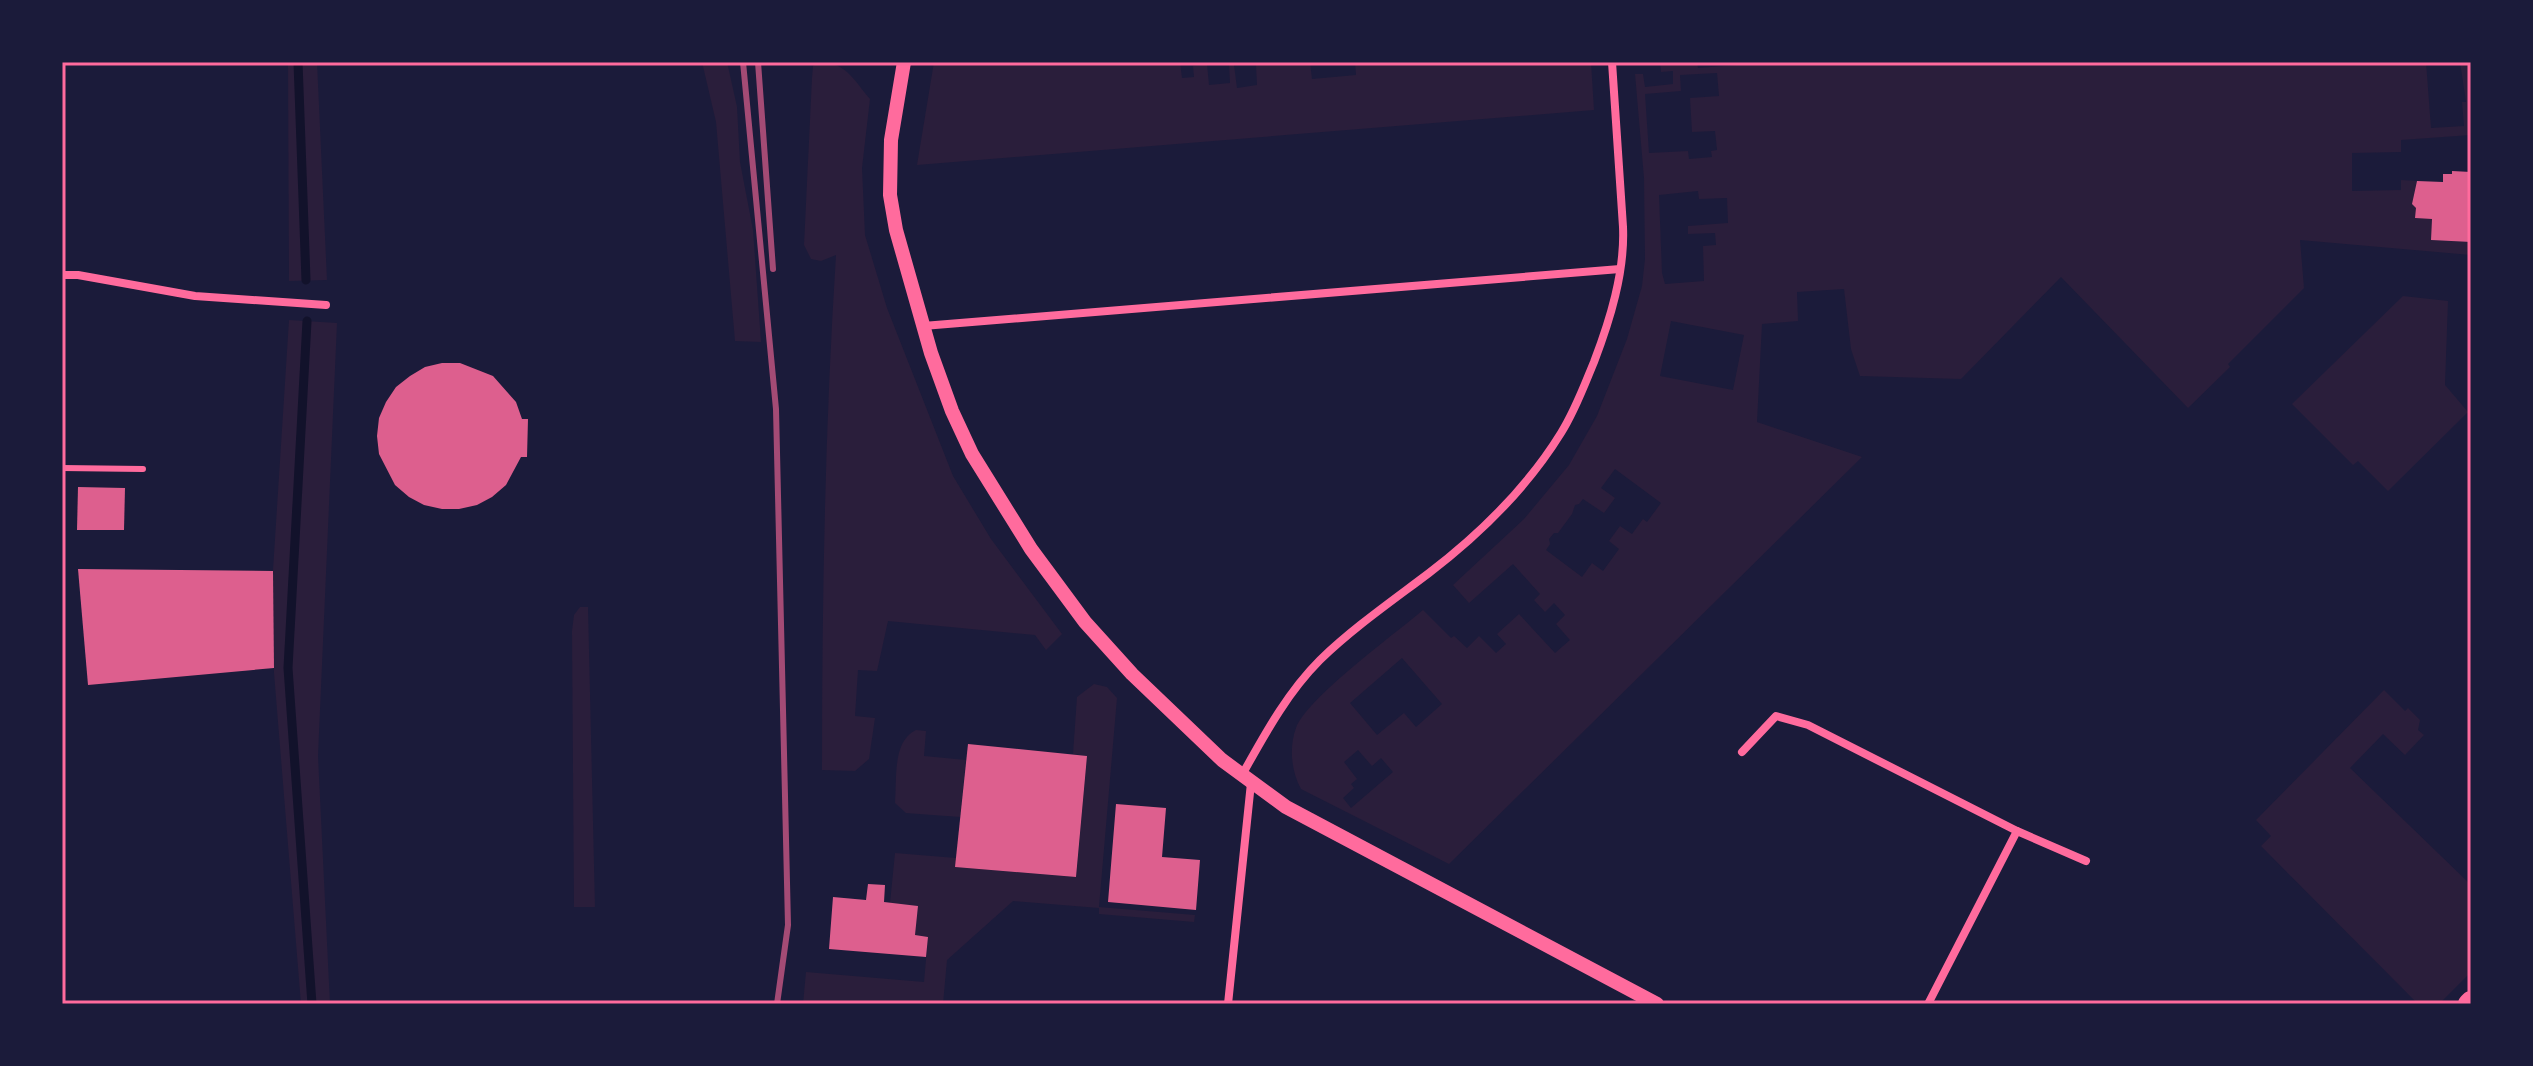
<svg xmlns="http://www.w3.org/2000/svg" width="2533" height="1066" viewBox="0 0 2533 1066" font-family="Roboto,sans-serif">
  <style>
    .green { fill: #2a1e3b; fill-rule: evenodd }
    .lines { fill: none; stroke-linecap: round; stroke-linejoin: round }
    .stream { stroke: #12122b; stroke-width: 9 }
    .building { fill: #dd5f8e }
    .service { stroke: #ff6b9d; stroke-width: 6 }
    .minor { stroke: #ff6b9d; stroke-width: 8 }
    .tertiary { stroke: #ff6b9d; stroke-width: 14 }
    .trunk { stroke: #ff6b9d; stroke-width: 22 }
    .rail { stroke: #a44b75; stroke-width: 6 }
    .neatline { fill: none; stroke: #ff6b9d; stroke-width: 3 }
  </style>
  <rect width="100%" height="100%" fill="#1b1b3a"/>
  <g class="green">
    <polygon points="288,62 317,62 327,280 289,281"/>
    <polygon points="702,62 727,62 737,107 740,162 753,230 761,342 735,341 716,122"/>
    <path d="M 818,62 C 846,62 853,79 870,99 L 862,168 L 865,235 L 887,308 L 953,476 L 991,539 L 1062,634 L 1046,650 L 1035,635 L 888,621 L 877,671 L 858,670 L 855,716 L 875,718 L 869,759 L 855,771 L 822,770 C 822,598 825,427 836,255 L 821,261 L 811,259 L 804,245 L 812,78 L 813,66 Z"/>
    <polygon points="934,62 1180,62 1182,78 1194,77 1193,66 1207,64 1209,85 1230,83 1229,65 1234,65 1237,88 1257,85 1256,65 1263,65 1263,62 1310,62 1312,79 1356,75 1355,62 1591,62 1594,110 917,165"/>
    <path d="M 1660,62 L 1697,62 L 1698,68 L 1736,65 L 1736,62 L 2426,62 L 2431,128 L 2464,126 L 2462,102 L 2466,102 L 2460,62 L 2471,62 L 2471,135 L 2401,140 L 2401,152 L 2352,153 L 2352,191 L 2401,190 L 2401,180 L 2417,181 L 2412,204 L 2416,208 L 2416,218 L 2432,219 L 2431,240 L 2471,242 L 2471,255 L 2300,240 L 2304,288 L 2228,364 L 2230,367 L 2188,408 L 2061,277 L 1961,379 L 1860,376 L 1851,349 L 1844,289 L 1797,292 L 1798,321 L 1762,324 L 1757,422 L 1862,457 L 1449,864 L 1301,789 C 1291,771 1289,747 1296,728 C 1307,698 1395,634 1423,610 L 1451,638 L 1454,636 L 1467,648 L 1479,636 L 1496,653 L 1506,644 L 1497,634 L 1519,614 L 1555,653 L 1570,640 L 1556,624 L 1565,615 L 1554,603 L 1545,612 L 1534,600 L 1540,594 L 1513,564 L 1469,603 L 1453,585 L 1524,519 L 1569,465 L 1597,416 L 1627,339 L 1642,286 L 1645,259 L 1644,178 L 1635,74 L 1643,74 L 1645,87 L 1673,84 L 1673,71 L 1661,72 ZM 1717,73 L 1719,96 L 1690,98 L 1692,132 L 1715,131 L 1717,150 L 1711,151 L 1712,157 L 1689,159 L 1688,151 L 1649,153 L 1645,94 L 1681,91 L 1680,75 ZM 1698,191 L 1699,199 L 1727,198 L 1728,223 L 1688,226 L 1688,234 L 1715,233 L 1716,245 L 1703,246 L 1704,281 L 1665,284 L 1662,273 L 1659,195 ZM 1671,321 L 1744,335 L 1733,390 L 1660,376 ZM 1615,469 L 1661,503 L 1647,522 L 1643,519 L 1632,534 L 1620,526 L 1609,541 L 1619,549 L 1603,571 L 1592,563 L 1582,577 L 1546,550 L 1550,544 L 1549,539 L 1554,533 L 1558,533 L 1572,514 L 1575,505 L 1579,504 L 1583,499 L 1604,513 L 1615,498 L 1601,488 ZM 1402,658 L 1442,704 L 1416,727 L 1404,713 L 1377,735 L 1350,703 ZM 1358,750 L 1372,766 L 1381,758 L 1393,772 L 1351,808 L 1343,798 L 1354,788 L 1351,784 L 1357,779 L 1344,762 Z"/>
    <polygon points="2403,296 2448,301 2445,385 2468,412 2388,491 2358,461 2353,465 2292,404"/>
    <polygon points="289,320 337,323 318,756 330,1004 301,1004 274,673 273,570"/>
    <polygon points="580,607 588,607 595,907 574,907 572,631 574,615"/>
    <polygon points="1094,684 1107,687 1117,698 1099,907 1195,915 1194,922 1099,914 1099,908 1013,901 947,960 943,1004 803,1004 806,972 924,982 928,937 915,935 918,906 890,903 895,853 956,858 956,867 1076,877 1087,756 1073,754 1077,697"/>
    <polygon points="2384,690 2405,711 2408,708 2420,720 2418,730 2424,735 2405,755 2383,734 2350,768 2471,885 2471,972 2439,1004 2418,1004 2261,846 2271,836 2256,820"/>
    <path d="M 916,730 L 926,731 L 924,756 L 966,760 L 960,817 L 906,813 L 895,803 C 897,780 892,741 916,730 Z"/>
  </g>
  <g class="lines">
    <g class="stream">
      <polyline points="298,62 306,280"/>
      <polyline points="307,321 288,668 312,1004"/>
    </g>
  </g>
  <g class="building">
    <polygon points="2452,171 2471,172 2471,242 2431,240 2432,219 2415,218 2416,208 2412,204 2417,181 2443,182 2443,174 2452,174"/>
    <polygon points="442,363 460,363 493,376 516,402 522,419 528,419 527,457 521,457 506,485 492,497 477,505 459,509 442,509 424,505 409,497 395,485 379,454 377,436 379,418 386,402 396,387 410,376 425,367"/>
    <polygon points="78,487 125,488 124,530 77,530"/>
    <polygon points="78,569 273,571 274,668 88,685"/>
    <polygon points="968,744 1087,756 1076,877 955,867"/>
    <polygon points="1116,804 1166,808 1162,857 1200,860 1196,910 1108,902"/>
    <polygon points="868,884 885,885 884,902 918,906 915,935 928,937 926,957 829,949 833,897 866,900"/>
  </g>
  <g class="lines">
    <polyline class="service" points="62,468 143,469"/>
    <g class="minor">
      <polyline points="62,275 78,275 195,296 326,305"/>
      <polyline points="923,326 1620,269"/>
      <polyline points="1742,752 1776,716 1808,725 2017,831 1928,1004"/>
      <path d="M 1242,775 C 1265,734 1287,693 1320,660 C 1353,628 1392,601 1429,573 C 1480,534 1527,488 1561,433 C 1575,411 1584,386 1594,362 C 1610,320 1625,272 1623,227 L 1612,62"/>
      <polyline points="2017,831 2086,861"/>
      <polyline points="1228,1004 1251,783"/>
    </g>
    <polyline class="tertiary" points="904,62 891,140 890,195 896,230 931,353 952,411 972,454 1031,549 1085,622 1132,674 1222,760 1286,807 1657,1004"/>
    <polyline class="trunk" points="2469,1004 2471,1002"/>
    <g class="rail">
      <polyline points="743,62 776,409 788,925 777,1004"/>
      <polyline points="758,62 773,269"/>
    </g>
  </g>
  <rect width="2533" height="1066" fill="none" stroke="#1b1b3a" stroke-width="128"/>
  <rect x="64" y="64" width="2405" height="938" class="neatline"/>
</svg>
